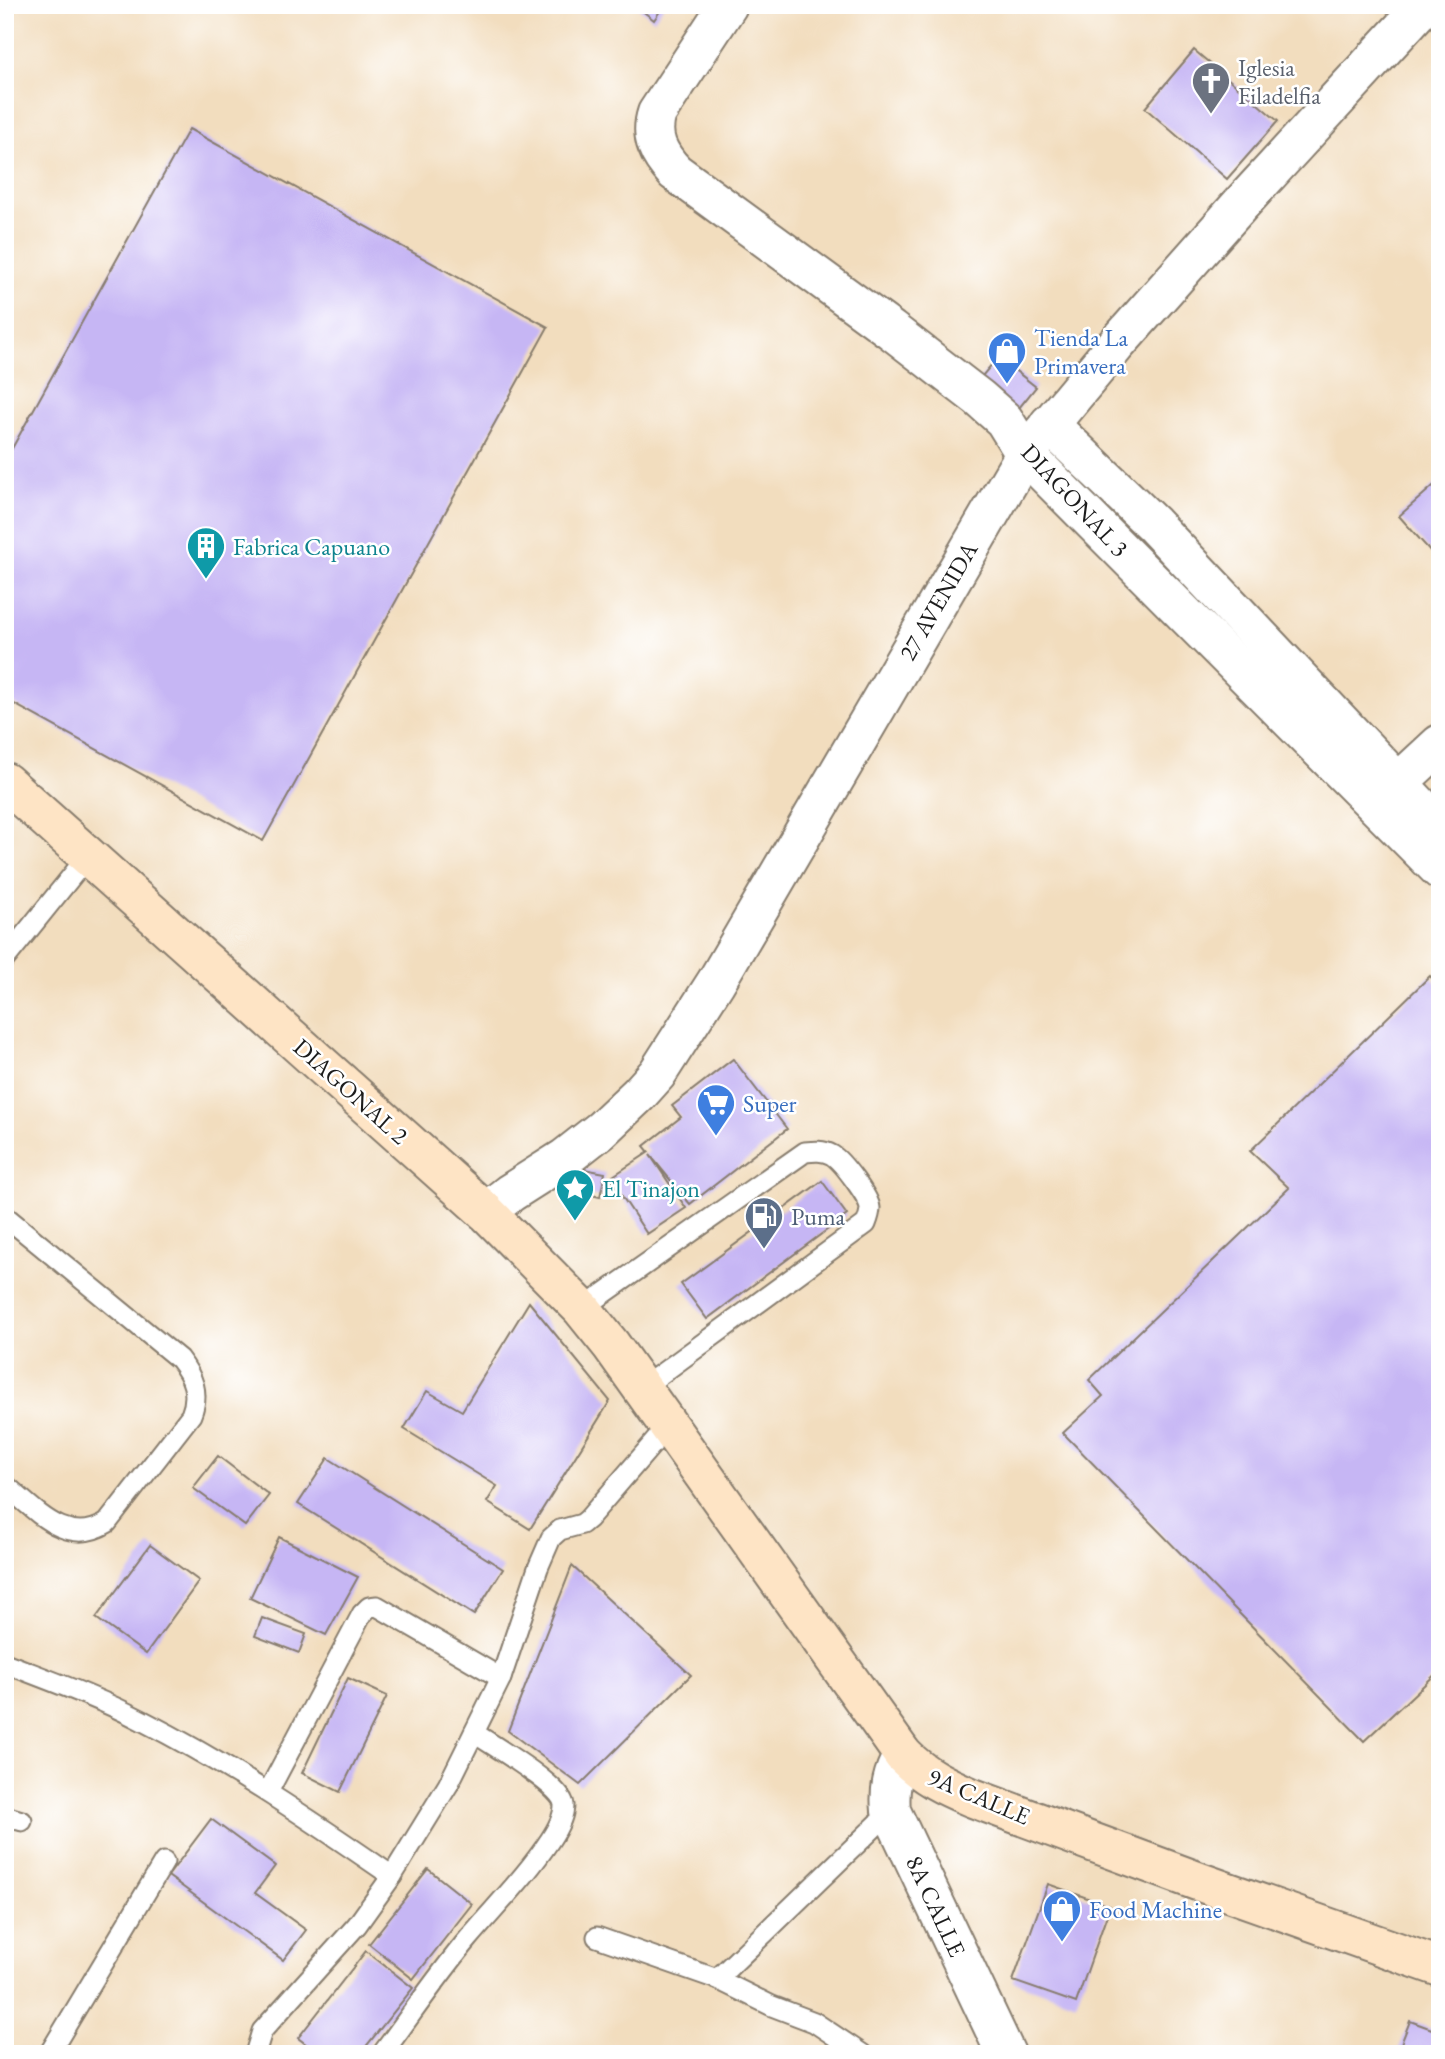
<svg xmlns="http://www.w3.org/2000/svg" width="1445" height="2059" viewBox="0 0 1445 2059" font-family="'EB Garamond',serif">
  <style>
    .building { fill: #c6b6f4 }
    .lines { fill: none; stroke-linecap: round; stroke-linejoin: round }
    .service-casing { stroke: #877c6d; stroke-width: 23 }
    .minor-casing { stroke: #877c6d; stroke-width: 42 }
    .tertiary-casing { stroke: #877c6d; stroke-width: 42 }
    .secondary-casing { stroke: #877c6d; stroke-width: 42 }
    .service { stroke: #fff; stroke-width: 19 }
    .minor { stroke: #fff; stroke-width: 38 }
    .tertiary { stroke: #fff; stroke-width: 38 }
    .secondary { stroke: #fee4c5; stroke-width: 38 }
    .labels { text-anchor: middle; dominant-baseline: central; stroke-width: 5; stroke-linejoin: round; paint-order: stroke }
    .worship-label { font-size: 24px; fill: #5b616d; stroke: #fff; text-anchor: start }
    .shop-label { font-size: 24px; fill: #366cbe; stroke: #fff; text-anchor: start }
    .street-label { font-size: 24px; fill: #1c1c1c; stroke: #fff }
    .culture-label { font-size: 24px; fill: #0d838f; stroke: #fff; text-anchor: start }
    .service-label { font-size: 24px; fill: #4e5e75; stroke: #fff; text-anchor: start }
  </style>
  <rect width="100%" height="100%" fill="#fff"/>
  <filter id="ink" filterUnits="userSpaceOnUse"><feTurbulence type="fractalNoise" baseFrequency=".0143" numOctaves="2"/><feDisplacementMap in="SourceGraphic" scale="14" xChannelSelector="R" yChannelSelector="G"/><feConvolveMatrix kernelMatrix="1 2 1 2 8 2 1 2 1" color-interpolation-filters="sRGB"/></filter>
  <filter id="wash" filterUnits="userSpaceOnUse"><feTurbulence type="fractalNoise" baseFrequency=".00686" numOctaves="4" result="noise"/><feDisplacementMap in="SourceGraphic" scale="28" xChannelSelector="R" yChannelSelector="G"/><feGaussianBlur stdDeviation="1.57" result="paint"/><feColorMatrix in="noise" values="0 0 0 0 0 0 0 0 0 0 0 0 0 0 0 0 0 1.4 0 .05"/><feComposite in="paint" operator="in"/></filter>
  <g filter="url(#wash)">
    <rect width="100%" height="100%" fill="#f2ddbe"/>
    <g id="blocks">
      <g class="building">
        <polygon points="635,5 664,5 654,20"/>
        <polygon points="1194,50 1278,121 1227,179 1145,108"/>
        <polygon points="189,129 548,327 263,841 5,699 5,461"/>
        <polygon points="998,357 1036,387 1015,413 977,382"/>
        <polygon points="1440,480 1440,562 1399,516"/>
        <polygon points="1430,976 1440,986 1440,1670 1364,1741 1063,1433 1103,1396 1089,1380 1289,1188 1250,1151"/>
        <polygon points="733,1059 787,1129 690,1204 650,1155 686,1208 647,1234 610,1178 649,1152 644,1146 681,1117 672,1106"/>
        <polygon points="579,1168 605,1173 600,1197 575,1191"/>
        <polygon points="822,1181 847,1215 707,1319 681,1284"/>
        <polygon points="529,1302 610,1401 530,1529 487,1502 497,1486 404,1429 427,1391 462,1411"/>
        <polygon points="218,1456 269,1495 245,1526 193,1488"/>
        <polygon points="328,1458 503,1569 474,1615 298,1504"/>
        <polygon points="279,1537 358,1577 326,1635 250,1598"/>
        <polygon points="150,1545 199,1581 146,1654 96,1618"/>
        <polygon points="572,1566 691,1675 580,1785 508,1731"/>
        <polygon points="262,1618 306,1634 299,1653 255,1636"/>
        <polygon points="348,1678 387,1696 340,1792 302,1773"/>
        <polygon points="211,1819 275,1866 255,1893 306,1930 283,1960 168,1876"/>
        <polygon points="428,1869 472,1904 413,1979 369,1944"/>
        <polygon points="1048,1884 1110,1906 1076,2003 1013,1981"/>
        <polygon points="366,1951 413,1988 360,2054 319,2054 298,2038"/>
        <polygon points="1410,2021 1440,2032 1440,2054 1397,2054"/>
      </g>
    </g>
  </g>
  <g filter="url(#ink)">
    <use href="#blocks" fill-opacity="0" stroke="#877c6d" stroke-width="2"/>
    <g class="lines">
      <g class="service-casing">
        <g id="service">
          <polyline points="5,959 88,856"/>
          <path d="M 5,1216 L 179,1359 C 193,1377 200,1393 191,1415 L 107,1523 C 66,1548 36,1510 5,1485"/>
          <path d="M 582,1309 L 805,1152 C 814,1151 823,1150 832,1155 C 842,1161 869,1197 870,1208 C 870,1214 868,1219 866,1224 L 642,1388"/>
          <path d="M 5,1663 C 51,1681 99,1698 143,1721 C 231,1766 311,1820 392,1876"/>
          <polyline points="268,1792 362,1614 369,1607 377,1606 501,1678"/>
          <polyline points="5,1816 22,1821"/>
          <polyline points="597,1937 717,1979 772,2006 814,2022 862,2054"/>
          <polyline points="717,1979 891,1811"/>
          <polyline points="49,2054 164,1862"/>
          <polyline points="255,2054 262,2031 357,1925 392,1876 448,1785 501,1678 538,1568 551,1538 560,1530 582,1524 588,1519 669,1425"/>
          <path d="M 382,2054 C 411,2015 438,1975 469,1938 C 496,1906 527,1875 550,1840 C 556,1831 564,1816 564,1805 C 563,1787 491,1744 474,1733"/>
        </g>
      </g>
      <g class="minor-casing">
        <g id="minor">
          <path d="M 728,5 L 657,113 C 649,137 659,155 675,172 L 891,330 L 979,398 L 1004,420 L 1025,454 L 1440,870"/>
          <polyline points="1049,424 1153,524 1440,827"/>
          <polyline points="1399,782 1440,744"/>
          <path d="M 903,1755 C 892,1774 889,1789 891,1811 L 1006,2054"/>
        </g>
      </g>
      <g class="tertiary-casing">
        <polyline id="tertiary" points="486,1212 510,1193 565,1158 602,1129 639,1094 657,1074 716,982 1025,454 1115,346 1240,205 1424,5"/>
      </g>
      <g class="secondary-casing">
        <path id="secondary" d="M 5,782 L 486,1212 L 582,1309 L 611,1345 L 903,1755 C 925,1777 945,1786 973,1798 L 1200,1882 L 1440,1967"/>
      </g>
      <use href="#service" class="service"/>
      <use href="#minor" class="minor"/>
      <use href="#tertiary" class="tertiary"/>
      <use href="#secondary" class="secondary"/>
    </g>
  </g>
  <defs>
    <g id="church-pin" transform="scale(2.0125)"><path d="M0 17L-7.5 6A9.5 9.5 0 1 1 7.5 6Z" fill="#6b7280" stroke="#fff"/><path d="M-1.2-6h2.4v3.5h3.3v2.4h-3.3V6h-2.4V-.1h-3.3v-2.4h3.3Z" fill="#fff"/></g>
    <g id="shop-pin" transform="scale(2.0125)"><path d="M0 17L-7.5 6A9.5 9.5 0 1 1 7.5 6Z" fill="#3f7fe0" stroke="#fff"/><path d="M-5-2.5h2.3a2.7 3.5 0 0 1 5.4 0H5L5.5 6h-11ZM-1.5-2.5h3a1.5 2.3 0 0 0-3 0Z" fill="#fff"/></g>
    <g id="building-pin" transform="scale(2.0125)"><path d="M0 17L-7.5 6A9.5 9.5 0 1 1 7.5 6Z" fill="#0f9aa8" stroke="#fff"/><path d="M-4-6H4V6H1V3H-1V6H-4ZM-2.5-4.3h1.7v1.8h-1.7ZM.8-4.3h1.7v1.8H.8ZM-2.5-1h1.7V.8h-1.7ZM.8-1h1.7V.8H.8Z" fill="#fff"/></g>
    <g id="supermarket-pin" transform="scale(2.0125)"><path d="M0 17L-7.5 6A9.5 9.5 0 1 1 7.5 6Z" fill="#3f7fe0" stroke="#fff"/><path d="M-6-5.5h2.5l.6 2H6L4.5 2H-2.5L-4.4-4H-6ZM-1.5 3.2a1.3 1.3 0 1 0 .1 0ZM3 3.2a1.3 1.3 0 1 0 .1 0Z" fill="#fff"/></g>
    <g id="sight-pin" transform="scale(2.0125)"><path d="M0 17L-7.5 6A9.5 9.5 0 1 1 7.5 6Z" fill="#0f9aa8" stroke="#fff"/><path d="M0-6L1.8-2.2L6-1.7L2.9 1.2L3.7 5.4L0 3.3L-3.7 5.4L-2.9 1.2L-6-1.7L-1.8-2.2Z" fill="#fff"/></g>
    <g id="fuel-pin" transform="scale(2.0125)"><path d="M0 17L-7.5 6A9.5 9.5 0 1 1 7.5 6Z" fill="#5c6f8a" stroke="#fff"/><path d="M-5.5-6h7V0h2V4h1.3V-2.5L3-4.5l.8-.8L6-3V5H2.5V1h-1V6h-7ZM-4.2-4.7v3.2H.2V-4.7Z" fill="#fff"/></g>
  </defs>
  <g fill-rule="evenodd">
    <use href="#church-pin" x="1211" y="81"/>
    <use href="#shop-pin" x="1007" y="351"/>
    <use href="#building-pin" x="206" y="546"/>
    <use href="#supermarket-pin" x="716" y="1103"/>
    <use href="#sight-pin" x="575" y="1188"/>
    <use href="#fuel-pin" x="764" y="1216"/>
    <use href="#shop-pin" x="1062" y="1909"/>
  </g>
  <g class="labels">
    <g class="worship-label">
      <text x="1238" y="67">Iglesia<tspan x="1238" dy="28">Filadelfia</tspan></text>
    </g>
    <g class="shop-label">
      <text x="1034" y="337">Tienda La<tspan x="1034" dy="28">Primavera</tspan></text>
      <text x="743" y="1103">Super</text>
      <text x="1089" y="1909">Food Machine</text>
    </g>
    <g class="street-label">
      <text transform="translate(1075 500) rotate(47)">DIAGONAL 3</text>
      <text transform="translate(938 601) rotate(-60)">27 AVENIDA</text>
      <text transform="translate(351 1091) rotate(42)">DIAGONAL 2</text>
      <text transform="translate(979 1796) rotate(23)">9A CALLE</text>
      <text transform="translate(936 1906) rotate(65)">8A CALLE</text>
    </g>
    <g class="culture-label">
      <text x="233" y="546">Fabrica Capuano</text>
      <text x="602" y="1188">El Tinajon</text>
    </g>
    <g class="service-label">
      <text x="791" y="1216">Puma</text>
    </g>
  </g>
  <rect width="1445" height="2059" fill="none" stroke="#fff" stroke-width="28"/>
</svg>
